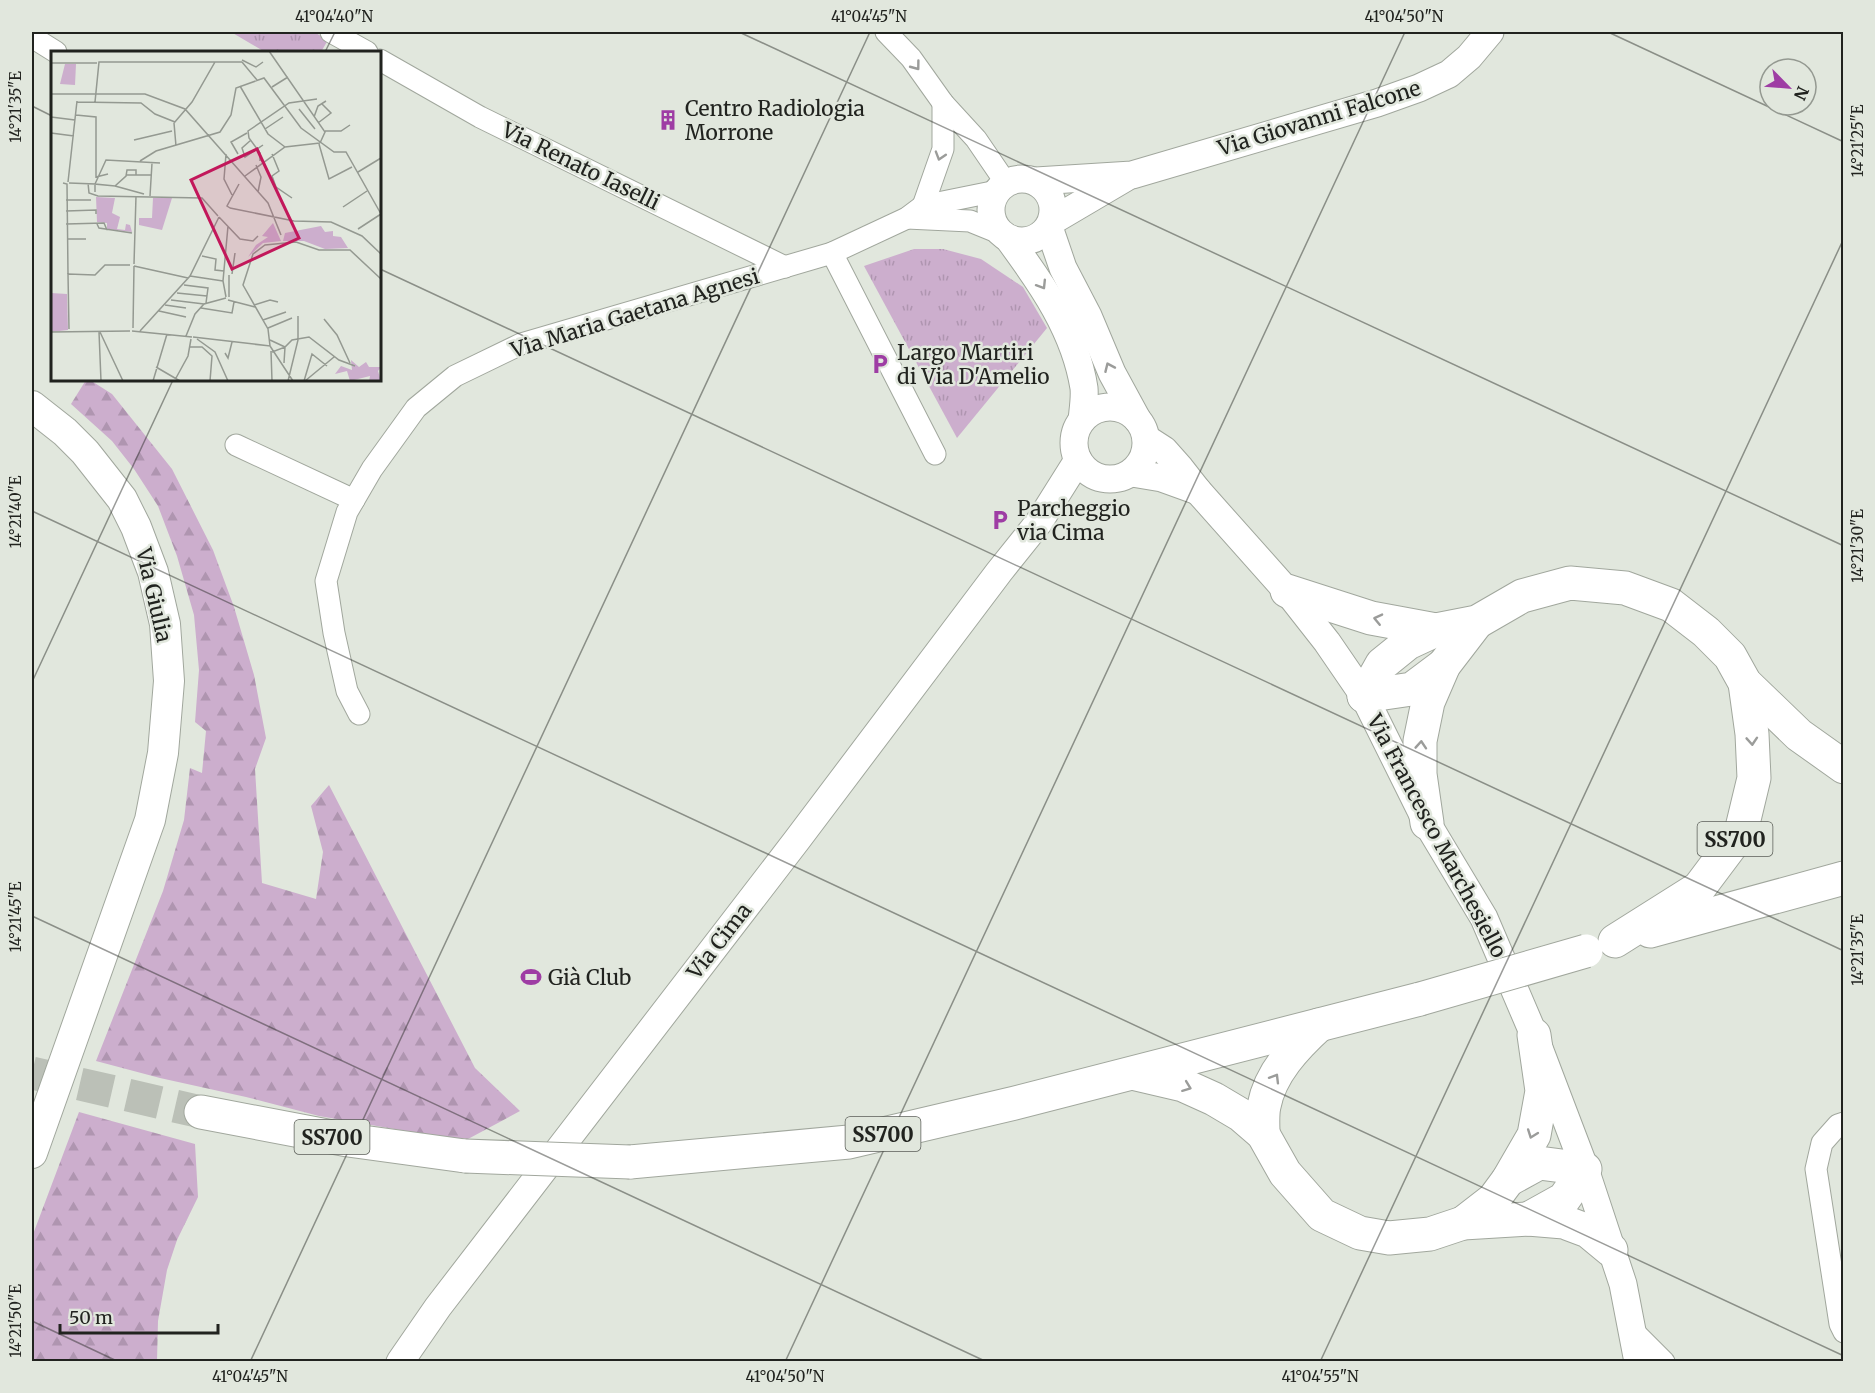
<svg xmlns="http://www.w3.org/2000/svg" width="1875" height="1393" viewBox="0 0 1875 1393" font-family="Merriweather,serif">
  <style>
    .grass { fill: url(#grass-tufts) }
    .forest { fill: url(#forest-firs) }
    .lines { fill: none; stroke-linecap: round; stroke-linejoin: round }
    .trunk-tunnel { stroke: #bbc0b7; stroke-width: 33; stroke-dasharray: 33 16; stroke-linecap: butt }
    .minor-casing { stroke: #a1a79d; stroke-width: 23 }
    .tertiary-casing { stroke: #a1a79d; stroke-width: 29 }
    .secondary-casing { stroke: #a1a79d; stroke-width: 32 }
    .trunk-casing { stroke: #a1a79d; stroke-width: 35 }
    .minor { stroke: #fff; stroke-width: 21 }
    .tertiary { stroke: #fff; stroke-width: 27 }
    .secondary { stroke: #fff; stroke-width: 30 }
    .trunk { stroke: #fff; stroke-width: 33 }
    .trunk-bridge-casing { stroke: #a1a79d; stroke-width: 35; stroke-linecap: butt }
    .trunk-bridge { stroke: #fff; stroke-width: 33 }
    .oneway { stroke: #9b9c9a }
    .ticks { fill: none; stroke: #21231f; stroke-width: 1.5; stroke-opacity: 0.45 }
    .labels { text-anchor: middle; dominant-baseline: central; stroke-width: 5; stroke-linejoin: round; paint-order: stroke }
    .shield { fill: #e1e7dd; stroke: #5b5e58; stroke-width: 1.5 }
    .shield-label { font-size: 20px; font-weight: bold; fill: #21231f }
    .poi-label { font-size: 21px; fill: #21231f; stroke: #e1e7dd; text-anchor: start }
    .street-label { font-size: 21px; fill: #21231f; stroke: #e1e7dd }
    .inset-road { fill: none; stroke: #949991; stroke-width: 1.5 }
    .view { fill: #c2185b; fill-opacity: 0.15; stroke: #c2185b; stroke-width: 3 }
    .inset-edge { fill: none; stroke: #21231f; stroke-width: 3 }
    .neatline { fill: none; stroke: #21231f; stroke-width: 2 }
    .ticks-label { font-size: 15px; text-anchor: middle; fill: #21231f }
  </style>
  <defs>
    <pattern id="grass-tufts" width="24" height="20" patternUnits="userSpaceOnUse" patternTransform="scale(1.5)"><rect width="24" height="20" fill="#ccaecd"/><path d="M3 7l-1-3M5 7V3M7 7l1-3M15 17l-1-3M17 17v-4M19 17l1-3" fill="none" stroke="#af95b0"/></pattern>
    <pattern id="forest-firs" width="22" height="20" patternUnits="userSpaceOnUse" patternTransform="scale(1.5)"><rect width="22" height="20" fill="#ccaecd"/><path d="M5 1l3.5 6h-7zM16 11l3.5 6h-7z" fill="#af95b0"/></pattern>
  </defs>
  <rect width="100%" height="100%" fill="#e1e7dd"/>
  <g class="grass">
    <polygon points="231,32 314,32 328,40 321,52 265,52"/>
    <polygon points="914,249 943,249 981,259 1023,287 1047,328 957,438 864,266"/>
  </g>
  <g class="forest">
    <polygon points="86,380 90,380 112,394 172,469 213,550 234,607 254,675 266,738 255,769 262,883 316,899 323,852 311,806 329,785 475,1068 520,1111 468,1139 429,1135 319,1116 246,1097 160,1078 96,1061 163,891 184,820 190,768 202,773 206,731 195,722 199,670 194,615 177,556 158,506 134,469 112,441 71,404"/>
    <polygon points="79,1112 195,1144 198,1197 177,1240 167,1270 158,1321 157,1361 32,1361 32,1237"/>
  </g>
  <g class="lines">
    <polyline class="trunk-tunnel" points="32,1073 201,1112"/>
    <g class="minor-casing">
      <g id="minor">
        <polyline points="331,32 367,52"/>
        <polyline points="886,32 911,58 943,103 976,139 1006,183"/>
        <polyline points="32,37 56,52"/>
        <polyline points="380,60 480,117 785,267"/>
        <polyline points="923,206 943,149 943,103"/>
        <polyline points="907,218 970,221 1002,234"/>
        <polyline points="832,253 935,454"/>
        <polyline points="236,445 354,500"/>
        <polyline points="359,714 347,691 334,633 326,581 347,512 372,469 416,408 455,376 521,344 832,253 907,218 923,206 997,191"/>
        <polyline points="1844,1123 1838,1125 1822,1143 1816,1169 1840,1324 1844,1332"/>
        <polyline points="1632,1330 1664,1362"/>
      </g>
    </g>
    <g class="tertiary-casing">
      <g id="tertiary">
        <circle cx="1022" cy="210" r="31"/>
        <polyline points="1036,181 1132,175 1377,103 1419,88 1449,74 1469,57 1490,32"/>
        <polyline points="1052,221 1125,178"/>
        <polyline points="1049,227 1063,268 1088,316 1112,373 1137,419"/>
        <path d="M 1008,238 C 1042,284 1075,331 1084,388 C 1085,398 1083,410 1082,420"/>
        <circle cx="1110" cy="443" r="36"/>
        <polyline points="1147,439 1164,450 1180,468 1198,491 1287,591 1327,642 1364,696 1427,823 1484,918 1534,1035 1585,1169 1623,1284 1638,1362"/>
        <polyline points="1132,473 1162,478 1198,491"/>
        <polyline points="400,1362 438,1307 797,840 999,572 1039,522 1078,460"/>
      </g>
    </g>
    <g class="secondary-casing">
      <polyline id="secondary" points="32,406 65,432 85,452 122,499 136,527 153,572 165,624 169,681 163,753 150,820 32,1153"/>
    </g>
    <g class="trunk-casing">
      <g id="trunk">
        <polyline points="1287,591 1371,618 1436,630"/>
        <polyline points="1364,696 1382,664 1408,643 1436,630 1477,622 1522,596 1570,583 1625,588 1671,605 1706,632 1730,656 1745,683 1799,735 1844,767"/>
        <polyline points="1364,696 1412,689 1444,665"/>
        <polyline points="1427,823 1420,774 1420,741 1428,702 1444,665 1477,622"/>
        <polyline points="1650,931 1844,878"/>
        <polyline points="1615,941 1699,888 1741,832 1754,778 1752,734 1745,683"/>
        <polyline points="1136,1074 1183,1085 1214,1099 1241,1115 1263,1134 1285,1173 1322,1215 1360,1233 1389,1238 1430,1234 1463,1223 1528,1219 1564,1222 1588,1231 1611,1250"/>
        <polyline points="201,1112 348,1140 465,1156"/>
        <path d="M 1263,1134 C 1263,1125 1262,1115 1264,1106 C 1270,1073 1296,1046 1319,1025"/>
        <polyline points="630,1162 849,1142 1015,1103 1420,999"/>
        <polyline points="1508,1180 1539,1163 1585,1169 1564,1199 1528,1219"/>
        <polyline points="1463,1223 1494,1199 1508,1180 1534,1135 1542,1091 1534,1035"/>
      </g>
    </g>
    <use href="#minor" class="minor"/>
    <use href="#tertiary" class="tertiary"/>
    <use href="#secondary" class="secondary"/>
    <use href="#trunk" class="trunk"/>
    <g class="trunk-bridge-casing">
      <g id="trunk-bridge">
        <polyline points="1420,999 1586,951"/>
        <polyline points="465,1156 630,1162"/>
      </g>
    </g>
    <use href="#trunk-bridge" class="trunk-bridge"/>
  </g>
  <defs><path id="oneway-chevron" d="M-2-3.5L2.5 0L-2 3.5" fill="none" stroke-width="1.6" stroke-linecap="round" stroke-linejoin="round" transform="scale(1.5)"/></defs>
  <g class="oneway">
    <use href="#oneway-chevron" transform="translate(916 66) rotate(53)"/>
    <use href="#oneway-chevron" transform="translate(940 156) rotate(107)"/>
    <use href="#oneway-chevron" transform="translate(1042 285) rotate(58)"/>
    <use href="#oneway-chevron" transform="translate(1109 367) rotate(-114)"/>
    <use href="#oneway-chevron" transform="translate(1378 619) rotate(-167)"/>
    <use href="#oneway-chevron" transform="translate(1752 741) rotate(86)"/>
    <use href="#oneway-chevron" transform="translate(1421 745) rotate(-86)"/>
    <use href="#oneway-chevron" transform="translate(1275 1078) rotate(-59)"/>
    <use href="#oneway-chevron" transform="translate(1187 1087) rotate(21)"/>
    <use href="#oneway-chevron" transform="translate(1532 1134) rotate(110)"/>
  </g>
  <path class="ticks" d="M 739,32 L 1844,546M 1608,32 L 1844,142M 325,52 L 335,32M 32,106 L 52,116M 380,269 L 1844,951M 32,511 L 1844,1356M 32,682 L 173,380M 32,916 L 987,1362M 32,1321 L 119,1362M 250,1362 L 870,32M 785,1362 L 1405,32M 1320,1362 L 1844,238"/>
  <defs>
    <g id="building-bare" transform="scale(1.62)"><path d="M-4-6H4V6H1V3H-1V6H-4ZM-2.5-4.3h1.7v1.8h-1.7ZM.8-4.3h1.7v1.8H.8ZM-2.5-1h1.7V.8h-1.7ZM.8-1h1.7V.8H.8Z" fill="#9e3da4" stroke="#e1e7dd" stroke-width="2.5" paint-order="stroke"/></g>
    <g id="parking-bare" transform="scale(1.62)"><path d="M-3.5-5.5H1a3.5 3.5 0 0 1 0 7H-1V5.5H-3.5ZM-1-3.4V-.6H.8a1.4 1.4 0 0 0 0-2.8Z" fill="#9e3da4" stroke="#e1e7dd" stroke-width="2.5" paint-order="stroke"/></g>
    <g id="stadium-bare" transform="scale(1.62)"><path d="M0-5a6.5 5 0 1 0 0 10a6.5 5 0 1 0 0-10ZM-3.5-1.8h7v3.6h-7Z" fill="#9e3da4" stroke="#e1e7dd" stroke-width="2.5" paint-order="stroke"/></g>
  </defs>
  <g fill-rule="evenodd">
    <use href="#building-bare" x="668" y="120"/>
    <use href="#parking-bare" x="880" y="364"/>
    <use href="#parking-bare" x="1000" y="520"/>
    <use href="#stadium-bare" x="531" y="977"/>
  </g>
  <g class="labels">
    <g class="shield">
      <rect x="1697.5" y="822" width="75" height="34" rx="4.5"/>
      <rect x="845.5" y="1117" width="75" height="34" rx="4.5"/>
      <rect x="294.5" y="1120" width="75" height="34" rx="4.5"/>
    </g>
    <g class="shield-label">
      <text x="1735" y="839">SS700</text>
      <text x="883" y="1134">SS700</text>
      <text x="332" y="1137">SS700</text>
    </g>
    <g class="poi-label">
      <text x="685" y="108">Centro Radiologia<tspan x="685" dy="24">Morrone</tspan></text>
      <text x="897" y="352">Largo Martiri<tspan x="897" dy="24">di Via D'Amelio</tspan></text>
      <text x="1017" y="508">Parcheggio<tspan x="1017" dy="24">via Cima</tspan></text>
      <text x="548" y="977">Già Club</text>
    </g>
    <g class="street-label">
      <text transform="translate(1319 118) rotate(-17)">Via Giovanni Falcone</text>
      <text transform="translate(581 166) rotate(26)">Via Renato Iaselli</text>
      <text transform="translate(635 313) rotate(-17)">Via Maria Gaetana Agnesi</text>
      <text transform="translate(154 595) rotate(77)">Via Giulia</text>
      <text transform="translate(1437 836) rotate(62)">Via Francesco Marchesiello</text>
      <text transform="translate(719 941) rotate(-52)">Via Cima</text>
    </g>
  </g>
  <g transform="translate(51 51)">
    <rect width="330" height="330" fill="#e1e7dd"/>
    <path d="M 45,146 L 64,147 L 61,162 L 69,166 L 66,178 L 74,179 L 75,173 L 79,174 L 81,181 L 56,178 L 56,172 L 46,171 ZM 102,147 L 121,147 L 111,179 L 88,174 L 88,167 L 101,167 Z" fill="#ccaecd"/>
    <path d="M 222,172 L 230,190 L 212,192 L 197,206 L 205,194 L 217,186 L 211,185 ZM 270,175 L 274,181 L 282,180 L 282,185 L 290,186 L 297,197 L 274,198 L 253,190 L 232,190 L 234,182 ZM 300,309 L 308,316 L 315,311 L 318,316 L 330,316 L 327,320 L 330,330 L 318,330 L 319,325 L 299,330 L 296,320 L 284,323 L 290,315 L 301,319 Z" fill="#ccaecd"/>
    <path d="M 14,13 L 25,13 L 24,34 L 9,33 ZM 0,242 L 16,243 L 17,279 L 0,281 Z" fill="#ccaecd"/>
    <path class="inset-road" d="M 218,0 L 274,81 L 269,92M 191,9 L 205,16 L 212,11M 191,11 L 206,29M 0,12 L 46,12M 189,35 L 217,83 L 234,96M 221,36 L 237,26M 0,43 L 94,43 L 134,58 L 217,152 L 230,184M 26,51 L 90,52 L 104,63 L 124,71M 44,51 L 48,11 L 164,11M 248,58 L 264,78M 25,64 L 45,66 L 45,126 L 57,123M 0,66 L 24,69M 263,66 L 267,55 L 275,50M 267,72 L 280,62 L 271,53M 214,78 L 232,66M 274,80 L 290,80 L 299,74M 0,82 L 23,85M 83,89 L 121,80M 200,89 L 191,97 L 194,106 L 212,94M 268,93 L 278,128 L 301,116M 125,95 L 123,72 L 141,51 L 164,11 L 191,11M 175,103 L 173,128 L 181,144M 187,103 L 180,91 L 196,82M 221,103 L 228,120 L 221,125 L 225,136 L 241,147M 89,110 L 105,100 L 169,81 L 180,64 L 185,37 L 213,27 L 250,77 L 283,101 L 295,101 L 330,163M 209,110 L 209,102 L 198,87 L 197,80 L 238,52 L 266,48M 205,114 L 210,126 L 207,141M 307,121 L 330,107M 75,124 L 100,124M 85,124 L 85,119 L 76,119 L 75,125 L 64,135 L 44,133 L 55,109 L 109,112M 194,125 L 234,96 L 269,92M 17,131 L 26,50M 12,132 L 16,133 L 17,223M 18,132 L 44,133 L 44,141M 37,132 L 38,142 L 47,145 L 151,147 L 167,165M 64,135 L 93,143M 99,145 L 101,112M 15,149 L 40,149M 292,156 L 316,140M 179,157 L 243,170 L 280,171 L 311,185 L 330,203M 179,157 L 176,155 L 188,133M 15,160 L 45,159 L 45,163M 168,166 L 189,188 L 202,190 L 207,185M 15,173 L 53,172 L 56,179M 46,173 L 48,177 L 81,182M 307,178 L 330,163M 16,188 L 35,188M 151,205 L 165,208 L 164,219 L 173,220M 83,213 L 85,145M 83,215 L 137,227M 181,223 L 184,202M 139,225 L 172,230M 133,234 L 157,237 L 155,252M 126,242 L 156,245M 175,246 L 172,230 L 177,175M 178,246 L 178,224M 120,249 L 153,253M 177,249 L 204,256M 114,254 L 135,257M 203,254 L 219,249 L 227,251M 150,257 L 181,262 L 183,251M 108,260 L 135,266M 273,268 L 286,284 L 299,312M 212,269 L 235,261M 82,277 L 83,215M 217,277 L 241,267M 18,278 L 17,223 L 44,224 L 54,214 L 79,214M 81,280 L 141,286M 89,280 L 139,225 L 168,166M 0,281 L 79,280M 48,281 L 50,330M 49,281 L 72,330M 135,285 L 144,263 L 153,253 L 175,247M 142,286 L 219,295 L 217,278 L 192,234 L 202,203 L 214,194 L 245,191 L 268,199 L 299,199 L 330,228M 146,288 L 164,301 L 177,330M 219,289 L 234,296 L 241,289 L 258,286 L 288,309 L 304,315M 219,295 L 242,330M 138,296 L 151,296 L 161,305 L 159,330M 220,300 L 221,330M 221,301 L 234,296 L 233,312M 174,302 L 177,307 L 181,291M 105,316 L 129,330M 125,327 L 137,305 L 140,288M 102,330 L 116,283M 237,330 L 247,289 L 247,265M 253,330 L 261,303 L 276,315M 254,330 L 283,306"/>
    <path class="view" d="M 206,98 L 248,187 L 181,218 L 140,129 Z"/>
    <rect width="330" height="330" class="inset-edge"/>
  </g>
  <rect width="1875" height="1393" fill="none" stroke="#e1e7dd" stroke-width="66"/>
  <g transform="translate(1788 87) rotate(115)"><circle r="28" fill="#e1e7dd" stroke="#949991" stroke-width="1.5"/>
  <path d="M0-4.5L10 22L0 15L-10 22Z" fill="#9e3da4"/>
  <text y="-9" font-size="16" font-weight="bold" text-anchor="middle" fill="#21231f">N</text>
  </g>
  <path d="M60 1324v9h158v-9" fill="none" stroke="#21231f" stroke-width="3"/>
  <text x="69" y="1324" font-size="18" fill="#21231f" stroke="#e1e7dd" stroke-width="4.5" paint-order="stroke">50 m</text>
  <rect x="33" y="33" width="1809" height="1327" class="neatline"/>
  <g class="ticks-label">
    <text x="334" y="22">41°04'40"N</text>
    <text x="869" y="22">41°04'45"N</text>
    <text x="1404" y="22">41°04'50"N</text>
    <text transform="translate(16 107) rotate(-90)" y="5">14°21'35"E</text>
    <text transform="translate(1858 141) rotate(-90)" y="5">14°21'25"E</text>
    <text transform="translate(16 512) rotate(-90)" y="5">14°21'40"E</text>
    <text transform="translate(1858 546) rotate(-90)" y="5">14°21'30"E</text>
    <text transform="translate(16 917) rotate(-90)" y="5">14°21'45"E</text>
    <text transform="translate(1858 950) rotate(-90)" y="5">14°21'35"E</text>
    <text transform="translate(16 1321) rotate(-90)" y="5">14°21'50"E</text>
    <text x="250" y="1382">41°04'45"N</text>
    <text x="785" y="1382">41°04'50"N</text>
    <text x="1320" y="1382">41°04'55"N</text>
  </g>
</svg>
